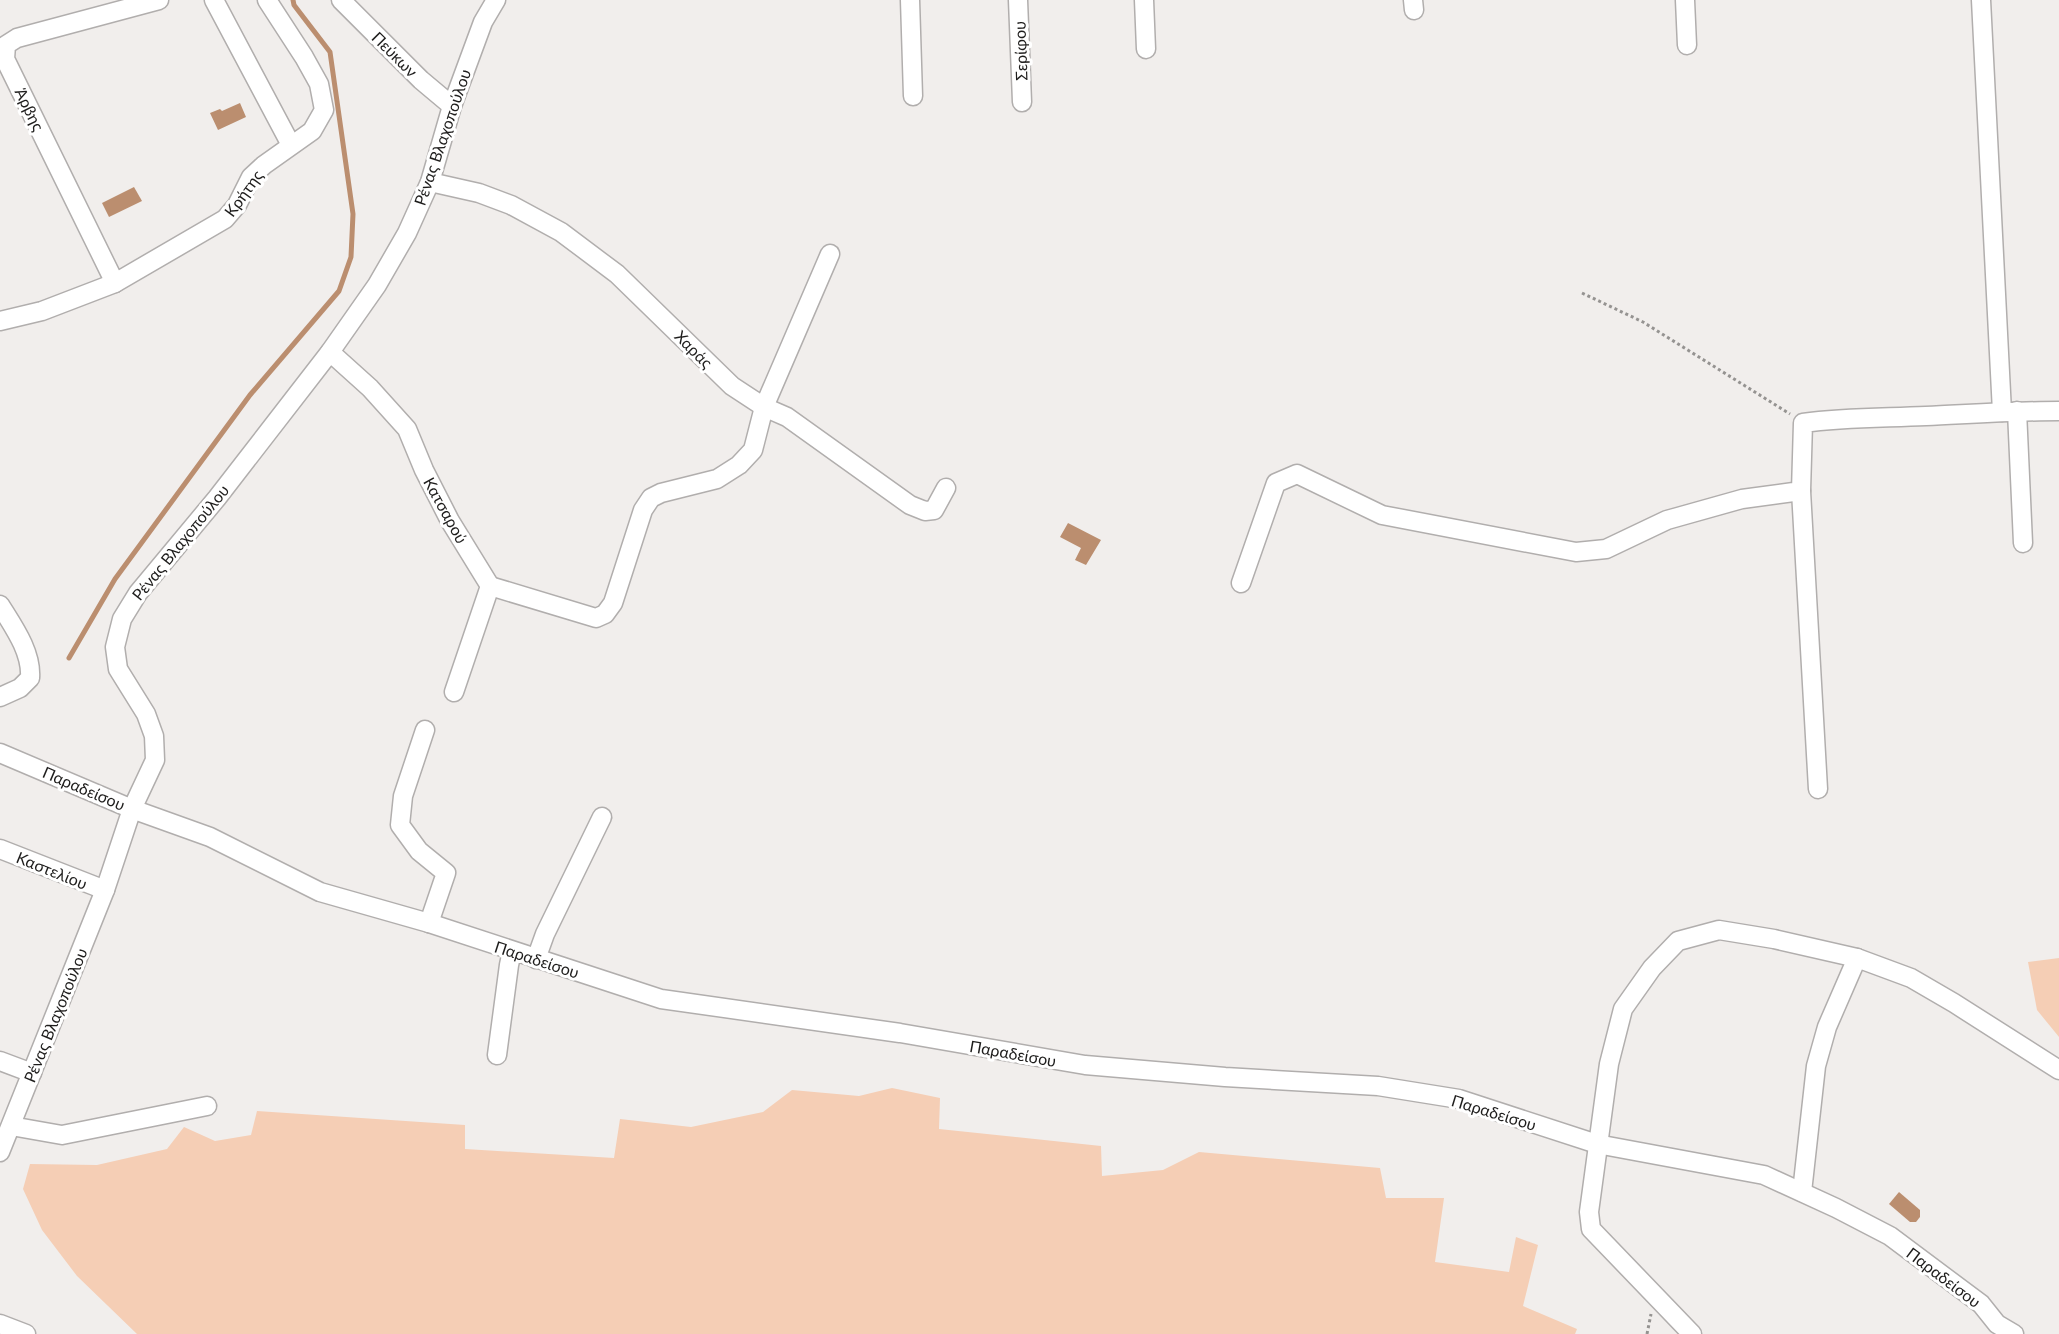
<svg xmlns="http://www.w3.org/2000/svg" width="2059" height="1334" viewBox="0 0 2059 1334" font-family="Lato,sans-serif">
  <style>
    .green { fill: #f5ceb5 }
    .water { fill: #bb8e6f }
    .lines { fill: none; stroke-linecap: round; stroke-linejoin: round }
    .stream { stroke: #bb8e6f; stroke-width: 5 }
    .minor-casing { stroke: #b1aead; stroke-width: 21 }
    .path { stroke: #959391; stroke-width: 3; stroke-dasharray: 3 3; stroke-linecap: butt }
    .minor { stroke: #fff; stroke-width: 18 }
    .labels { text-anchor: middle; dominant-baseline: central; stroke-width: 6; stroke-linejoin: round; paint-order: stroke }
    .street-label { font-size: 16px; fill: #1e1d1c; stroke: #fff }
  </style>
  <rect width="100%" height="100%" fill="#f1eeec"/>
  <g class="green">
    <polygon points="2059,958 2059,1037 2037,1010 2028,962"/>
    <polygon points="892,1088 940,1098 939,1129 1101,1146 1102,1176 1163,1170 1199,1152 1380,1168 1386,1198 1444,1198 1435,1262 1509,1272 1516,1237 1538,1245 1523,1306 1577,1329 1575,1334 137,1334 77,1276 42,1230 23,1189 30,1164 97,1165 167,1149 184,1127 215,1141 251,1135 257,1111 465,1125 465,1149 614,1158 620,1119 691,1127 763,1112 792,1090 859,1096"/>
  </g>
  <g class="water">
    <polygon points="240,103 246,117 218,130 210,113 220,109 222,111"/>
    <polygon points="134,187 142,201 109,217 102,203"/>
    <polygon points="1068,523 1101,540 1086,565 1075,560 1081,548 1060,537"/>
    <polygon points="1899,1192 1920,1210 1920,1217 1916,1222 1910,1222 1889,1204"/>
  </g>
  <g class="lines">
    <polyline class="stream" points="69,658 115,579 250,395 339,291 351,257 353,214 330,52 294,5 293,0"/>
    <g class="minor-casing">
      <g id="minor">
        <polyline points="214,0 291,145"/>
        <polyline points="341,0 421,80 452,106"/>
        <polyline points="910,0 913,96"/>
        <polyline points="1018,0 1022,102"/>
        <polyline points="1144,0 1146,49"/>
        <polyline points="1413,0 1414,10"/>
        <polyline points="1685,0 1687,45"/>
        <polyline points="1981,0 2002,412"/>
        <polyline points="430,182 479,193 511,205 561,232 617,274 732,386 764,407 787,417 910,505 925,511 934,510 946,488"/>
        <polyline points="115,283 5,59 6,45 17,38 159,0"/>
        <polyline points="0,321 42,311 115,283 225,219 237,205 251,177 264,165 312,131 324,110 319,84 304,57 267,0"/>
        <polyline points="330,352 370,388 407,429 424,470 450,521 490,586 454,692"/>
        <polyline points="2017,411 2023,543"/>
        <polyline points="1801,491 1818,789"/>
        <path d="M 1241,583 L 1276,483 L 1297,474 L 1382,515 L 1576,552 L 1606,549 L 1667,520 L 1742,499 L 1801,491 L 1803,423 C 1845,417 1884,418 1926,416 C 1971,414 2015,411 2059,411"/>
        <polyline points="490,586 596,618 605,614 613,603 643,510 651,498 661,493 717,479 739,465 753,450 764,407 830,254"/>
        <path d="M 0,605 C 13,626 32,652 30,678 L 20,688 L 0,697"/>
        <polyline points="425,730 403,796 400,825 419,851 446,873 429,923"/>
        <polyline points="0,753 132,809 210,837 320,892 429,923 661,999 900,1033 1085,1065 1225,1077 1378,1086 1459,1099 1597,1144 1764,1175 1836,1208 1890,1236 1981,1304 1997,1324 2014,1334"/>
        <polyline points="0,849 105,890"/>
        <polyline points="536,959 545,934 602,817"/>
        <polyline points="497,1055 509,965 512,951"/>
        <polyline points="0,1061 32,1073"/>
        <polyline points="11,1126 62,1135 207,1106"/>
        <polyline points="0,1152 105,890 132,809 155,760 154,736 146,714 118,669 115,647 122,619 138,593 217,498 330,352 377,285 407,233 430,182 452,106 483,22 496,0"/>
        <polyline points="1802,1192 1816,1066 1827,1027 1857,958"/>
        <polyline points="0,1324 26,1334"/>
        <polyline points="1692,1334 1591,1229 1589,1212 1609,1064 1623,1009 1652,968 1678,941 1719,930 1774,939 1857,958 1911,978 1954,1003 2059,1070"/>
      </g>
    </g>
    <g class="path">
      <polyline points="1582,293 1643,322 1790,414"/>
      <polyline points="1647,1334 1651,1314"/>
    </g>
    <use href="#minor" class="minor"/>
  </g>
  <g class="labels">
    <g class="street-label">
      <text transform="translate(1020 51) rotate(-92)">Σερίφου</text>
      <text transform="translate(395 54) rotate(45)">Πεύκων</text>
      <text transform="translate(30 109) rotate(64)">Άρβης</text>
      <text transform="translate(442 137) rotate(-71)">Ρένας Βλαχοπούλου</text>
      <text transform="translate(243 193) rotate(-54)">Κρήτης</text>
      <text transform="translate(694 349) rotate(45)">Χαράς</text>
      <text transform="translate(446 510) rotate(61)">Κατσαρού</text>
      <text transform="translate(180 542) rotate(-51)">Ρένας Βλαχοπούλου</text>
      <text transform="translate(84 788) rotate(23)">Παραδείσου</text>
      <text transform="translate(52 870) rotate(22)">Καστελίου</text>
      <text transform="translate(537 959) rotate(18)">Παραδείσου</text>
      <text transform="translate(55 1015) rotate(-68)">Ρένας Βλαχοπούλου</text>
      <text transform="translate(1013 1053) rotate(10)">Παραδείσου</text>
      <text transform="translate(1494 1112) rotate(17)">Παραδείσου</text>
      <text transform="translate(1944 1277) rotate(37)">Παραδείσου</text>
    </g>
  </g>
</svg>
